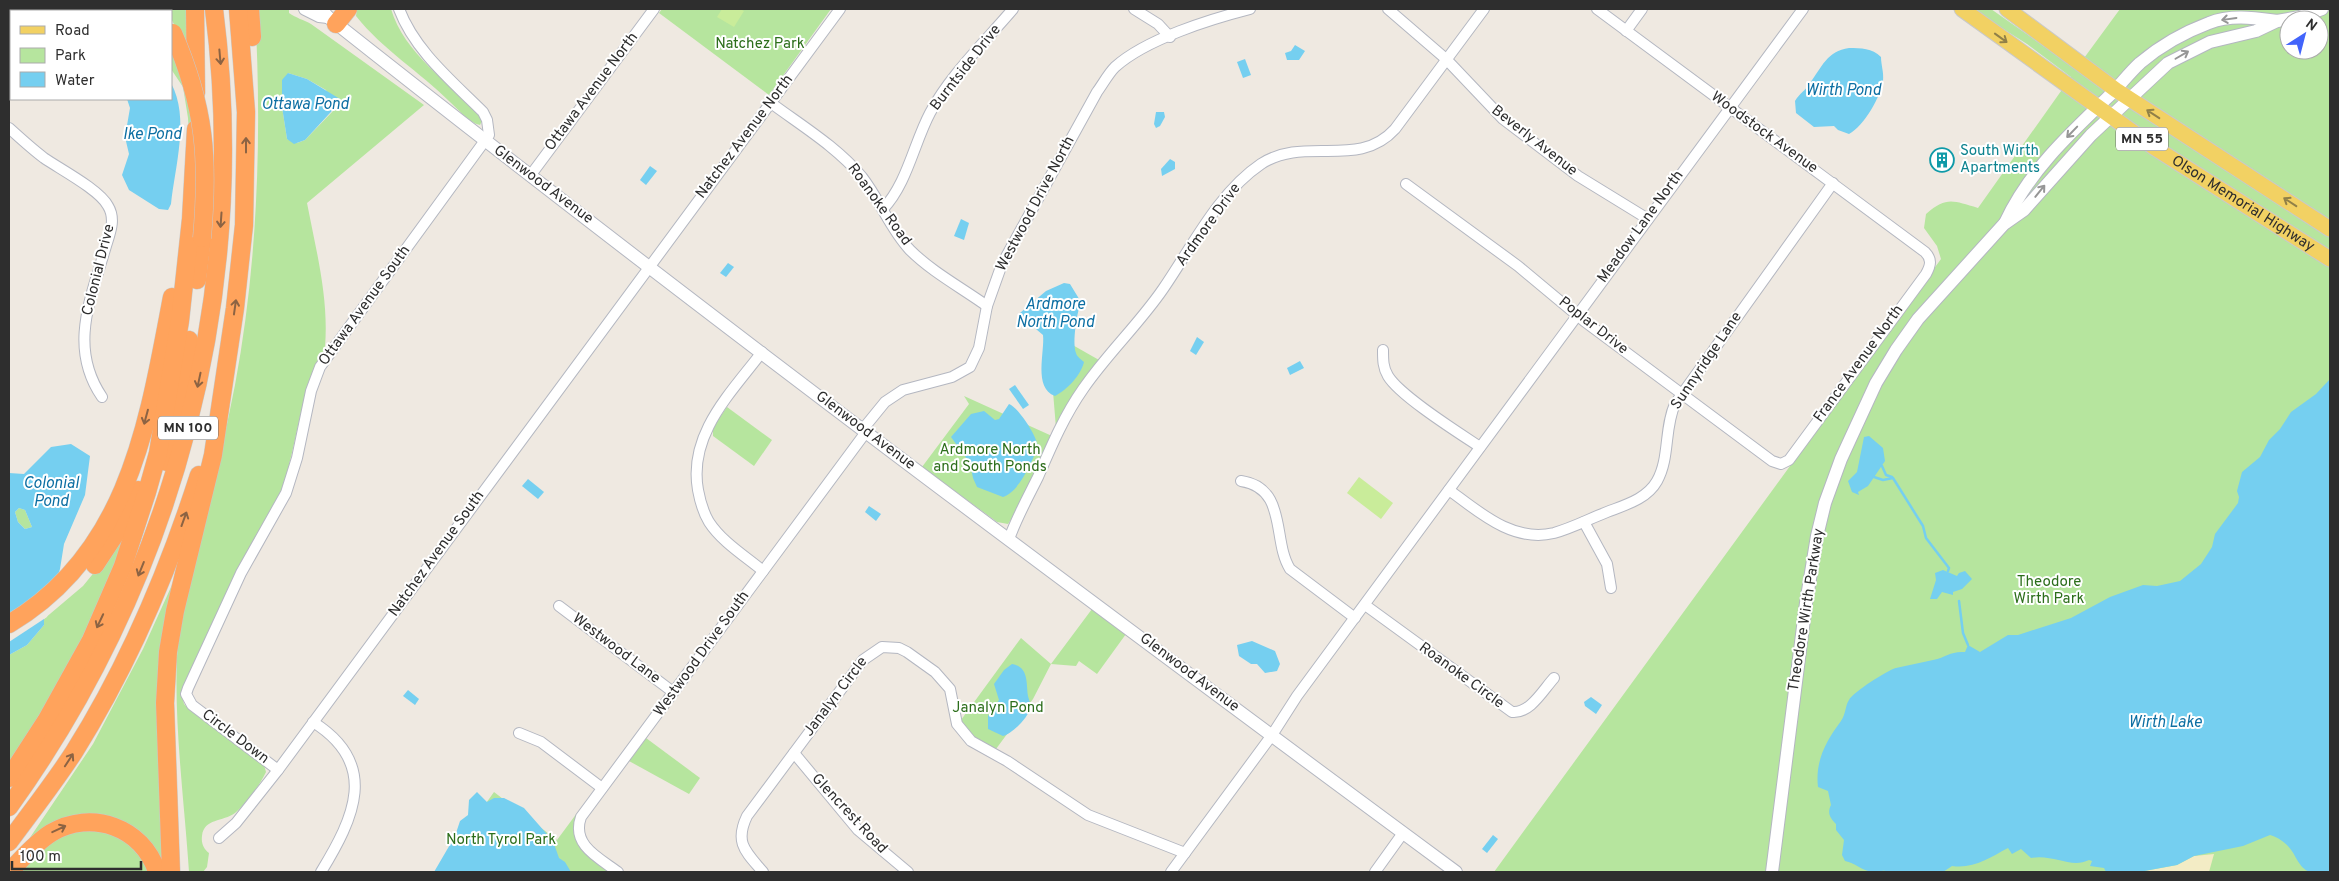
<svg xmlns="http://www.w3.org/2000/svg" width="2339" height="881" viewBox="0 0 2339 881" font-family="Overpass,sans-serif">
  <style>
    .green { fill: #b6e59e; fill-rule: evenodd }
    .sand { fill: #f3ecc5 }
    .pitch { fill: #c9ec9a }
    .water { fill: #75cff0; fill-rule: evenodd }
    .pier { fill: #efe9e1 }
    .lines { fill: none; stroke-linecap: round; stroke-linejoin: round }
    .stream { stroke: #75cff0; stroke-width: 2.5 }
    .minor-casing { stroke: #b4b7c1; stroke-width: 12 }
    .tertiary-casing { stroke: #b4b7c1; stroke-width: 14 }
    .primary-casing { stroke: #c9c9c9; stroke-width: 17 }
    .motorway-casing { stroke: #c9c9c9; stroke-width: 19 }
    .minor { stroke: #fff; stroke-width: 10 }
    .tertiary { stroke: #fff; stroke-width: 12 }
    .primary { stroke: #f2d163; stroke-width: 15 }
    .motorway { stroke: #ffa35c; stroke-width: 18 }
    .motorway-bridge-casing { stroke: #c9c9c9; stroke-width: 19; stroke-linecap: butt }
    .motorway-bridge { stroke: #ffa35c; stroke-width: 18 }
    .oneway { stroke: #969696 }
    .oneway2 { stroke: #908048 }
    .oneway3 { stroke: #8c6343 }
    .labels { text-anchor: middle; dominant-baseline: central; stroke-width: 4; stroke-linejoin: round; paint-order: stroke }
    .shield { fill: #fff; stroke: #6d6d6d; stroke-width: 1 }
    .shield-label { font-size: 14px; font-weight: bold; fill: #2e2e2e }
    .park-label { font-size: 15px; fill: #2c6e1b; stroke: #fff }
    .street-label { font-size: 15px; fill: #2e2e2e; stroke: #fff }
    .culture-label { font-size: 15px; fill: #0d838f; stroke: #fff; text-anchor: start }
    .water-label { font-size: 16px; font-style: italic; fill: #0d6fa3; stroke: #fff }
  </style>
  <rect width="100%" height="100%" fill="#efe9e1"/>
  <g class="green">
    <polygon points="166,9 191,9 193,66 171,18 171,11"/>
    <path d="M 255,9 L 289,9 L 289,13 C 296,18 304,20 311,24 L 424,105 L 307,203 C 316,250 329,298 325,347 C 325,351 311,375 308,384 C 298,420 293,457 281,492 L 182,694 L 184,704 L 190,710 L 264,765 L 266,772 C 260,785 246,804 235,813 C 223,822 204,818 202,836 C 201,844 204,849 209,853 L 207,867 L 203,872 L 189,872 C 184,795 171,705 179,629 C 198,548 219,467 235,385 C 258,262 262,134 255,9 ZM 288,73 L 307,79 L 326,90 L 333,111 L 305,140 L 297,143 L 287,139 L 282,107 Z"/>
    <path d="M 357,9 L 391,9 C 404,53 448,82 479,113 L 482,121 L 480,125 C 469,123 458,109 450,102 C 420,72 382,49 356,16 Z"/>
    <polygon points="662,9 831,9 769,95 659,13"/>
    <path d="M 1972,9 L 1991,9 L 2076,69 L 2120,9 L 2330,9 L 2330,872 L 1494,872 L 1941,259 L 1937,246 L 1924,228 L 1926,214 C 1947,196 1953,201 1978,208 L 2071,77 L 2027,44 ZM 2289,20 L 2319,20 L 2319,50 L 2289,50 Z"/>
    <polygon points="171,43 194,105 189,168 185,168 189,134 188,118 183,87 171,69"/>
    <polygon points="1048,331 1099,360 1056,428"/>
    <polygon points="964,396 1052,436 1016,512 1008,524 997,522 922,467 969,404"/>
    <polygon points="727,407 772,440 754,466 713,436 713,427"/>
    <polygon points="19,508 25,510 32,527 25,529 18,522 15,512"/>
    <polygon points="127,532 111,576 68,668 9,766 9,655 27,645 44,625 44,619 83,586"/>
    <polygon points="176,576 166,872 110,820 25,845 93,744 143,649"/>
    <polygon points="1092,609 1126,634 1097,674 1079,661 1076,666 1051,664 1033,699 996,749 971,735 961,720 1021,638 1051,664"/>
    <polygon points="646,738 700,778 689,794 629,761"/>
    <path d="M 494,792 L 557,840 L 577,813 C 565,843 588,856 610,872 L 437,872 Z"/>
    <polygon points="77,827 124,836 152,872 17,872 34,853"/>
  </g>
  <polygon class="sand" points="2214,854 2209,872 2106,872 2139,872 2177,865 2194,856"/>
  <g class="pitch">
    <polygon points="722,9 740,9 744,11 734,27 717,17"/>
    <polygon points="1359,477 1393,503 1381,519 1347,493"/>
  </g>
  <g class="water">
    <polygon points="1295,45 1305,51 1299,60 1287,60 1285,53 1291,51"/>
    <path d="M 1849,48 C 1861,48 1872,48 1881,57 C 1881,65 1884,72 1883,81 C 1881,96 1864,126 1849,134 L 1838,130 L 1834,126 L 1814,127 L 1796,113 L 1795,101 C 1799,94 1806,90 1810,83 C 1822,67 1827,51 1849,48 Z"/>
    <polygon points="1245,59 1251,75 1243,78 1237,62"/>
    <polygon points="288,73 307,79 340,99 341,101 305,140 294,144 287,139 282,107 282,80"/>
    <path d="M 171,83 C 190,118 175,166 171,204 L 168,210 L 159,209 L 129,190 L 122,175 L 129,154 L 125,137 L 130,108 L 127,99 L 171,99 Z"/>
    <polygon points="1156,112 1164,112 1165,117 1160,126 1156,128 1154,124"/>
    <polygon points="1170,159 1175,162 1175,169 1162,176 1161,169"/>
    <polygon points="650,166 657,171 646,185 640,180"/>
    <polygon points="961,219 969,223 964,240 954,236"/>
    <polygon points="728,263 734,267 726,277 720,273"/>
    <path d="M 1064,283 L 1070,284 L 1081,302 C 1077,312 1072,342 1076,353 C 1077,357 1081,359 1084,362 C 1081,375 1067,390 1055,396 C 1033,388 1045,352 1043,335 L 1023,318 L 1020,313 L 1046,291 Z"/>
    <polygon points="1197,337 1204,342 1196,355 1190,351"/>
    <polygon points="1300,361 1304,368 1290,375 1287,368"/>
    <path d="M 2330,379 L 2330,872 C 2324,872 2315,874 2310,872 C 2293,866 2298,844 2270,835 L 2243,846 L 2194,856 L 2177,865 L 2139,872 L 2106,872 L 2104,868 L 2090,866 L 2092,861 L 2089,860 C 2071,869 2054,854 2031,858 L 2021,849 L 2012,854 L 2008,848 C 1989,858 1974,869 1952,866 L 1943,872 L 1888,872 C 1882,869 1878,873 1872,872 C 1861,870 1855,863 1845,861 L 1842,855 L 1844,840 L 1836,830 L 1836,824 C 1830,818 1827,813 1831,805 L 1828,791 L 1818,787 C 1815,761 1826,741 1841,721 C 1846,714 1845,706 1849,700 C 1853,692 1888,670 1896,668 C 1908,665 1921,663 1933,660 C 1947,657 1950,651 1965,652 L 1968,645 L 1980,652 L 2008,635 L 2018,635 L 2071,618 L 2110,597 L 2143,585 L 2157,586 L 2180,581 L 2201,564 L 2212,547 L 2215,534 L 2238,503 L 2239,497 L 2237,491 L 2242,472 L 2260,457 L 2269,440 L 2280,429 L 2291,412 L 2316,394 Z"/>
    <polygon points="1015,385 1029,405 1023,409 1009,389"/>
    <path d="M 1009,404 C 1019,408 1036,435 1038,446 C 1032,462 1019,492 1003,497 L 977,487 L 973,478 L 970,463 L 951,437 L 971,414 L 984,411 L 995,420 L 999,419 Z"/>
    <polygon points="1869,436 1883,448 1885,461 1868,486 1858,492 1859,495 1852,492 1848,481 1857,472 1864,437"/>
    <path d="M 71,444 L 90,456 L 85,495 L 64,544 L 60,569 L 44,619 L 44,625 L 27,645 L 9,655 L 9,473 L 24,474 L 51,447 ZM 19,508 L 25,510 L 32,527 L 25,529 L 18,522 L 15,512 Z"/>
    <polygon points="528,479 544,492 538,499 522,486"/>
    <polygon points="869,506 881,514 876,521 865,512"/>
    <polygon points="1943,570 1957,576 1959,573 1965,571 1972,579 1962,589 1953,592 1953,595 1942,592 1937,599 1930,599 1936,580 1935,573"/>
    <polygon points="1252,641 1275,651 1280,664 1277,671 1265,673 1257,664 1251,664 1239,656 1237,645"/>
    <path d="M 1012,664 C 1029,667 1026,683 1028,696 C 1029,700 1031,704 1030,708 C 1029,717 1012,734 1003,736 L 988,729 L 988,716 L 999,700 L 994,684 L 1004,670 Z"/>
    <polygon points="408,690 419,699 415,705 403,696"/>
    <polygon points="1591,697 1602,705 1596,714 1585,706 1584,702"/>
    <polygon points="477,792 487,802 494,798 504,798 524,808 553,841 559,858 565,862 571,872 434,872 455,836 460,821 468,815 469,800"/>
    <polygon points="1493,835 1498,839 1487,853 1482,849"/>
  </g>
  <polygon class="pier" points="58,580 47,617 9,642 9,618"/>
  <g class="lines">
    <g class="stream">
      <polyline points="1882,466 1886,475 1892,477"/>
      <polyline points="1874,477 1883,480 1893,478 1923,526 1926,538 1949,568 1948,571"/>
      <polyline points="1959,601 1963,633 1968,645"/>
    </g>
    <g class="minor-casing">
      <g id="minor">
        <polyline points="1134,9 1158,24 1170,37"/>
        <polyline points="1388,9 1446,59 1503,119 1578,176 1648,219"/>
        <polyline points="1626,31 1642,9"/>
        <path d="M 771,103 C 802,126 837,147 862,177 C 880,200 890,229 910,250 C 932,272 962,288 987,306"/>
        <path d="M 9,128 C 20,138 32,149 44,158 C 60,169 100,190 108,206 C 116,219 110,233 106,246 C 91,298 68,347 102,397"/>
        <polyline points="530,176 654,9"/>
        <path d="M 1406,184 L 1518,266 L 1584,321 L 1772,461 L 1781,464 L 1789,460 L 1926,274 C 1931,265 1932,259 1925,252 L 1597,9"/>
        <path d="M 883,209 C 907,184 914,143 930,113 C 950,75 985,42 1013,9"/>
        <path d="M 1383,350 C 1383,360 1383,368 1388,376 C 1400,396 1459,433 1480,447"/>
        <path d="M 762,352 C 731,393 688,434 698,490 C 700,501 703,512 709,522 C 722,542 745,556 763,571"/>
        <path d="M 863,429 L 885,402 L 903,390 L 952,377 L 970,367 L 979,348 L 987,306 L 1002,264 L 1097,92 C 1103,84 1108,74 1115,67 C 1146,39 1211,19 1250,9"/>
        <path d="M 1241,481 C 1288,488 1272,541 1290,569 L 1355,618"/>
        <path d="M 1449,490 C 1479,512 1513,543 1554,533 C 1572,528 1589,519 1607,512 C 1625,505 1647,499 1657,481 C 1670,458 1664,428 1675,404 L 1833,183"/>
        <polyline points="1584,522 1607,564 1611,588"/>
        <path d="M 1009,539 C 1017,517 1028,497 1038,477 C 1051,447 1064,416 1083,389 C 1107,354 1139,324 1163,289 C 1192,247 1218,193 1261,164 C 1305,135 1358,170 1395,129 L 1484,9"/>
        <path d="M 1365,605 L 1512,712 C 1530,714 1543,690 1554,678"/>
        <polyline points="559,606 673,692"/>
        <path d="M 313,722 C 380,764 354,818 321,872"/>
        <polyline points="519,733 541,742 602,788"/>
        <polyline points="794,753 858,830 908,872"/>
        <path d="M 278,770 L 192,705 L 186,694 L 188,688 L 241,573 L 286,493 L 297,458 L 311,391 L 320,367 L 489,135 L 487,120 L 483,112 C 452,81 415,51 399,9"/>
        <polyline points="219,838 236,823 278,770 840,9"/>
        <path d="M 618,872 C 599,858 571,845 581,817 L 866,432"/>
        <path d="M 763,872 C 746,852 734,843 747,816 L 863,660 L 882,647 L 899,648 L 907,652 L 935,672 L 950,689 L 957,724 L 971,741 L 1007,761 L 1088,815 L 1185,853"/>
        <polyline points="1171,872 1272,735 1297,696 1803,9"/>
        <polyline points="1375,872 1403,833"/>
      </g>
    </g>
    <g class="tertiary-casing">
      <g id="tertiary">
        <polyline points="305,9 319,16 328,17"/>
        <path d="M 321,9 L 328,17 C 698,310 1077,592 1456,872"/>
        <path d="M 2005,223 C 2028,173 2067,136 2106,99 C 2118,88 2128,74 2140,63 C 2160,46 2185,32 2209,23 C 2231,14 2255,18 2277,21"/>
        <polyline points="1772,872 1806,603 1817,536 1825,503 1841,459 1876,383 1896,350 1918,319 2004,224 2024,210 2091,135 2168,63 2210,42 2256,31 2277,21 2300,17 2322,9"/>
      </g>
    </g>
    <g class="primary-casing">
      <g id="primary">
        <path id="s1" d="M 1962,9 L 2155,148 L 2330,259"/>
        <polyline points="2007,9 2116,90 2330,229"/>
      </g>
    </g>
    <g class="motorway-casing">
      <g id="motorway">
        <polyline points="161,9 162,11"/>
        <polyline points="195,9 196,93"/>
        <polyline points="250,9 252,37"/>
        <polyline points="336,24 348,9"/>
        <polyline points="197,280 202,238"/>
        <polyline points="167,462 179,404 189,340"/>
        <polyline points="95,565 124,521 138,490"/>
        <path d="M 9,624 C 129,553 148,423 172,297"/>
        <polyline points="9,778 46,721 91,640 123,566 147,492 158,453 180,321 191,219 196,129"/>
        <path d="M 9,807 C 175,576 250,291 214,9"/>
        <path d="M 9,842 C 31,812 54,783 74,752 C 128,666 168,572 199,475"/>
        <path d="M 9,872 C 22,859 35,843 51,833 C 91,809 143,827 157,872"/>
        <polyline points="171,872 165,703 168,652 175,611 213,455 235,308 244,225 246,112 238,9"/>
      </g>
    </g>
    <use href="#minor" class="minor"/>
    <use href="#tertiary" class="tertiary"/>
    <use href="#primary" class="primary"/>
    <use href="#motorway" class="motorway"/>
    <g class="motorway-bridge-casing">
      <path id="motorway-bridge" d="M 173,33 C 205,107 209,158 202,238"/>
    </g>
    <use href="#motorway-bridge" class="motorway-bridge"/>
  </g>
  <defs><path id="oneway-shaft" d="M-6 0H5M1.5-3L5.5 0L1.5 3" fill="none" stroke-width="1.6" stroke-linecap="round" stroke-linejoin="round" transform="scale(1.25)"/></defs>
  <g class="oneway">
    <use href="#oneway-shaft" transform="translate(2229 19) rotate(172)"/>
    <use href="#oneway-shaft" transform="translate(2182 55) rotate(-30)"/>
    <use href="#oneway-shaft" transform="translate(2072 132) rotate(134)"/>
    <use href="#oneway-shaft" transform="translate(2040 191) rotate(-51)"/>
  </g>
  <g class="oneway2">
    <use href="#oneway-shaft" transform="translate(2001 38) rotate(36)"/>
    <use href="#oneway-shaft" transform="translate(2153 114) rotate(-147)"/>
    <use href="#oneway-shaft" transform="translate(2290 202) rotate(-147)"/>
  </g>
  <g class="oneway3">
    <use href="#oneway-shaft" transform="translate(220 57) rotate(85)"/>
    <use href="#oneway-shaft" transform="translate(246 145) rotate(-90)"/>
    <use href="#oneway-shaft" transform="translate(221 220) rotate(94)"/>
    <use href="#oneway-shaft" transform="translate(235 307) rotate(-82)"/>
    <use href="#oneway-shaft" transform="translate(199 380) rotate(102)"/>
    <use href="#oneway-shaft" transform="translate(146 417) rotate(105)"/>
    <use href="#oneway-shaft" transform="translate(184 519) rotate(-70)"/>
    <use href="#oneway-shaft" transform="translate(141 569) rotate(112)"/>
    <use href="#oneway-shaft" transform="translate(100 621) rotate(115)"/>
    <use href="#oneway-shaft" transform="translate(69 760) rotate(-57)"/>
    <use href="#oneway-shaft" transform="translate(59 829) rotate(-25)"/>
  </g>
  <defs>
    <g id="building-ring" transform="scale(1.25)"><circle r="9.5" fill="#fff" stroke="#0f9aa8" stroke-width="1.5"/><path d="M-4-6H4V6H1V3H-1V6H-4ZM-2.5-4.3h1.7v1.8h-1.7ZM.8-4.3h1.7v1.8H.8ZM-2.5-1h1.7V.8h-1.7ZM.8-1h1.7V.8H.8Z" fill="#0f9aa8"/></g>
  </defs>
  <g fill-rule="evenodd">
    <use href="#building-ring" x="1942" y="160"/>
  </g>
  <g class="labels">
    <g class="shield">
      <rect x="2116" y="127.5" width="52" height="23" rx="4"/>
      <rect x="158" y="416.5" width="60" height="23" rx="4"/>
    </g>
    <g class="shield-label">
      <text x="2142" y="139">MN 55</text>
      <text x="188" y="428">MN 100</text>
    </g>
    <g class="park-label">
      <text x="760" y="44">Natchez Park</text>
      <text x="990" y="450">Ardmore North<tspan x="990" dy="17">and South Ponds</tspan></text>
      <text x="2049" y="582">Theodore<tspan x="2049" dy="17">Wirth Park</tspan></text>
      <text x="998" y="708">Janalyn Pond</text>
      <text x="501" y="840">North Tyrol Park</text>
    </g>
    <g class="street-label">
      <text transform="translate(966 68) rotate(-52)">Burntside Drive</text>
      <text transform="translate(592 92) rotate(-53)">Ottawa Avenue North</text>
      <text transform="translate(1764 133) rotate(36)">Woodstock Avenue</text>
      <text transform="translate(745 137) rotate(-53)">Natchez Avenue North</text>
      <text transform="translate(1534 141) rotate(38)">Beverly Avenue</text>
      <text transform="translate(543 185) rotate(37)">Glenwood Avenue</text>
      <text transform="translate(1036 204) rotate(-62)">Westwood Drive North</text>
      <text stroke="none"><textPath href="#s1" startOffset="342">Olson Memorial Highway</textPath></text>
      <text transform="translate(879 205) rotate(54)">Roanoke Road</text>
      <text transform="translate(1209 225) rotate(-54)">Ardmore Drive</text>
      <text transform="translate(1641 227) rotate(-54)">Meadow Lane North</text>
      <text transform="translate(99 270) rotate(-76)">Colonial Drive</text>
      <text transform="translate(365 306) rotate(-54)">Ottawa Avenue South</text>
      <text transform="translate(1593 326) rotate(38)">Poplar Drive</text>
      <text transform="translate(1707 361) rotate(-56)">Sunnyridge Lane</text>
      <text transform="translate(1859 364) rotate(-54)">France Avenue North</text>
      <text transform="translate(865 431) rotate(37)">Glenwood Avenue</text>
      <text transform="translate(437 554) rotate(-54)">Natchez Avenue South</text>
      <text transform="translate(1807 610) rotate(-81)">Theodore Wirth Parkway</text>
      <text transform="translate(616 649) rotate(37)">Westwood Lane</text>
      <text transform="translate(702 654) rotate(-54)">Westwood Drive South</text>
      <text transform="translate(1189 673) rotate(37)">Glenwood Avenue</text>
      <text transform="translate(1461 676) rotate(36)">Roanoke Circle</text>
      <text transform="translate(836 697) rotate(-53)">Janalyn Circle</text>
      <text transform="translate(235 737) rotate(37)">Circle Down</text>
      <text transform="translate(849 814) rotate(47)">Glencrest Road</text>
    </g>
    <g class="culture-label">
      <text x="1960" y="151">South Wirth<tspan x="1960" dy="17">Apartments</tspan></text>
    </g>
    <g class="water-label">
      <text x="1843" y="91">Wirth Pond</text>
      <text x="305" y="105">Ottawa Pond</text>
      <text x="152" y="135">Ike Pond</text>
      <text x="1055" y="305">Ardmore<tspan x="1055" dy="18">North Pond</tspan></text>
      <text x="51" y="484">Colonial<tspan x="51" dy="18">Pond</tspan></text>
      <text x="2165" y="723">Wirth Lake</text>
    </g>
  </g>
  <rect width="2339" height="881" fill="none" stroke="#2e2e2e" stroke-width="20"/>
  <rect x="10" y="10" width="162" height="90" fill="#ffffff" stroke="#ababab"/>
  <rect x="20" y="26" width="25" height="8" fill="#f2d163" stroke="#ababab"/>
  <text x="55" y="35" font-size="15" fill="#2e2e2e">Road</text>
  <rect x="20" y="48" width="25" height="15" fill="#b6e59e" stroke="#ababab"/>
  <text x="55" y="60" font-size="15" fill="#2e2e2e">Park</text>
  <rect x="20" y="72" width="25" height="15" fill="#75cff0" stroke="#ababab"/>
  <text x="55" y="85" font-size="15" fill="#2e2e2e">Water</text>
  <g transform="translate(2304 35) rotate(36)"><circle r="24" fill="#ffffff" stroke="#ababab"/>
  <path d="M0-4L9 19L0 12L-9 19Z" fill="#4264fb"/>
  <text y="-8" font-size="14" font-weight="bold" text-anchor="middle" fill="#2e2e2e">N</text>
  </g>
  <path d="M12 861v8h129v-8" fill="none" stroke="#2e2e2e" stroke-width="2.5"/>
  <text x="20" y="861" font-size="15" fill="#2e2e2e" stroke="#ffffff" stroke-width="4" paint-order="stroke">100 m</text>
</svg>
